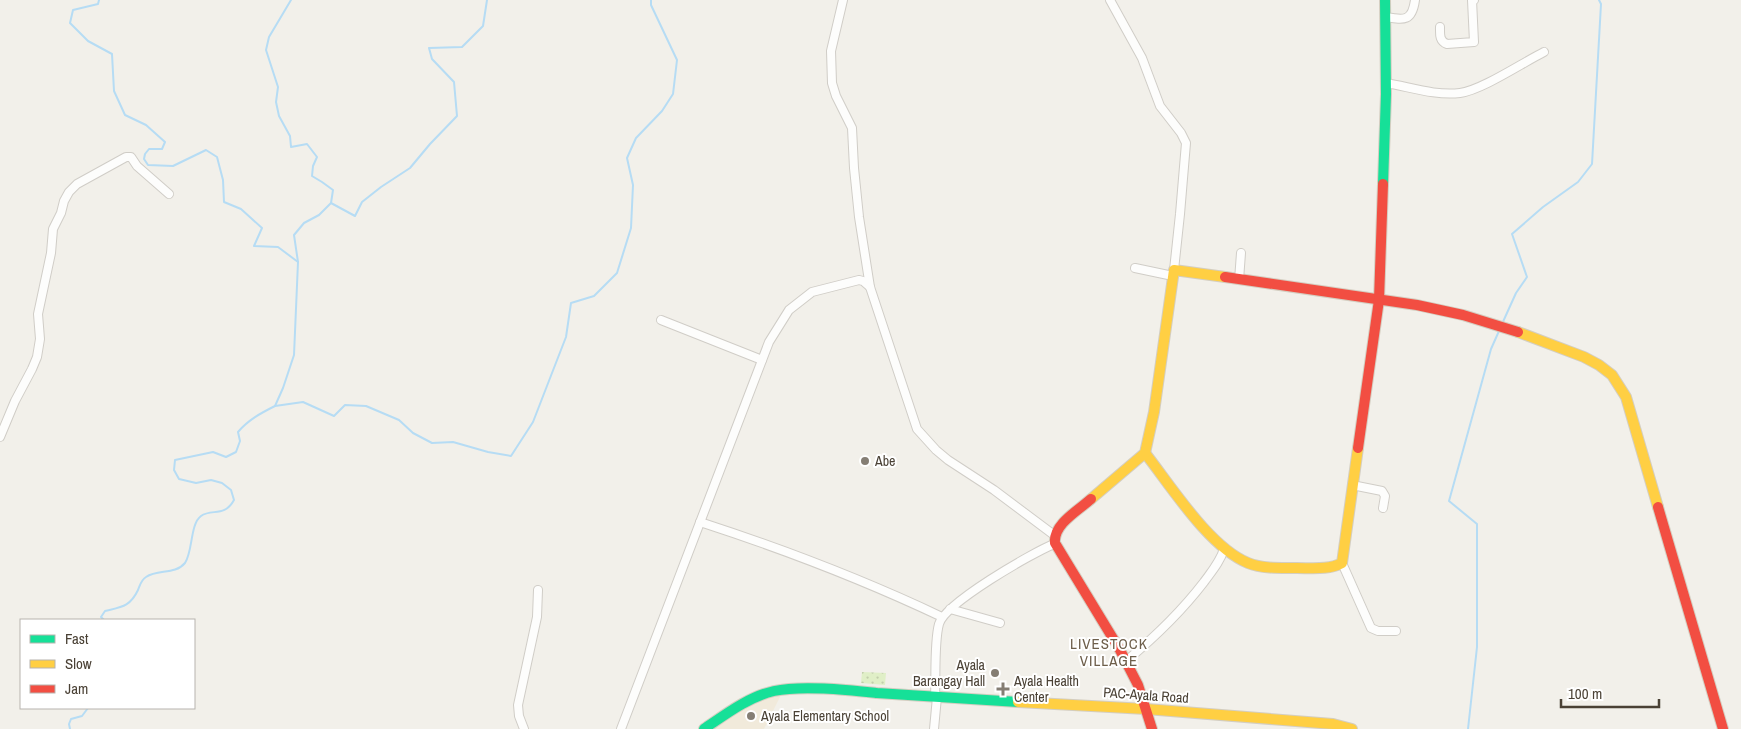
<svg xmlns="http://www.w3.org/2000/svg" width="1741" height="729" viewBox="0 0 1741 729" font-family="'Archivo Narrow',sans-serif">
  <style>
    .education { fill: #f1eadb }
    .grass { fill: url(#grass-dots) }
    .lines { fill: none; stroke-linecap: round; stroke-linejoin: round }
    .stream { stroke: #b6dcf4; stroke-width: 2 }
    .street-casing { stroke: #d0cdc7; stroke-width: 10 }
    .fast-casing { stroke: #d4cec1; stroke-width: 12 }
    .slow-casing { stroke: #d4cec1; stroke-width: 12 }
    .jam-casing { stroke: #d4cec1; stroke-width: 12 }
    .street { stroke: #fdfdfc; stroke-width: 8 }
    .fast { stroke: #16e098; stroke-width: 10 }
    .slow { stroke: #ffcf43; stroke-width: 10 }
    .jam { stroke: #f24e42; stroke-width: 10 }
    .poi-dot { fill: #857e74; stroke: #fff; stroke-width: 2 }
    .labels { text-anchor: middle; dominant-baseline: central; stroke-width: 4; stroke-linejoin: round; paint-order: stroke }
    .poi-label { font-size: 14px; fill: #4a4135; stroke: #fff; text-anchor: start }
    .street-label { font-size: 14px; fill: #4a4135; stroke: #fff }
    .neighbourhood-label { font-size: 15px; letter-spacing: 1px; fill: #6e5f4b; stroke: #fff }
  </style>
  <defs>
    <pattern id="grass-dots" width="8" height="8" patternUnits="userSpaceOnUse" patternTransform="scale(1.25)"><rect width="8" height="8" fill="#e0efc7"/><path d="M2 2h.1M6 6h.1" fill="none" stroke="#c2ceac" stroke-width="1.8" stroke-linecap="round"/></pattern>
  </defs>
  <rect width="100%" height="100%" fill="#f2f0ea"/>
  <polygon class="education" points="781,695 764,729 715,729 749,704"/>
  <polygon class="grass" points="862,672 886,673 885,685 861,683"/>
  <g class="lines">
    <g class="stream">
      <polyline points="99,0 98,4 73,10 70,23 88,41 112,54 114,91 125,115 146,125 165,142 162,149 149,149 145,154 144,159 148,165 173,166 206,150 217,157 223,180 224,202 241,209 262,228 254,246 278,247 298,262"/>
      <polyline points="331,203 355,216 362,202 381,187 410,168 430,144 457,116 454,82 432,59 429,48 462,47 483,26 487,0"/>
      <polyline points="1502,324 1516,293 1527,277 1512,234 1543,207 1578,182 1592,164 1601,4 1599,0"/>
      <polyline points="275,406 303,402 334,416 345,405 366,406 399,420 413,433 432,443 453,442 488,452 511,456 533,422 552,373 566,337 571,303 594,296 617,273 631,228 633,185 627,158 636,138 662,111 673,94 677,60 651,5 651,0"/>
      <path d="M 104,620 L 101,617 L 105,611 C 121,607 130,607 138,590 C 140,585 141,580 146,577 C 158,569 175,575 185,563 C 193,551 190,524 201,516 C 212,508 224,518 234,500 L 231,490 L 222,483 L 211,480 L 196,483 L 179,479 L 174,470 L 175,460 L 213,452 L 226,457 L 236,452 L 240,441 L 238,432 C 248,420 261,413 275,406 L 283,388 L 294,355 L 298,262 L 294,235 L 304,223 L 319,215 L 331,203 L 333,190 L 322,182 L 312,176 L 313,166 L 317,157 L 307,144 L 291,147 L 290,136 L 279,116 L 276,102 L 278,87 L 266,50 L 269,37 L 291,0"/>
      <polyline points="70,729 69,724 71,719 82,716 88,708"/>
      <polyline points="1468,729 1477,647 1477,524 1449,501 1491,349 1499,331"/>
    </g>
    <g class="street-casing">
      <g id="street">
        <polyline points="843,0 831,51 832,83 836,96 852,128 854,168 859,217 870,287 917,429 936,450 948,460 994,490 1054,535"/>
        <polyline points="1110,0 1142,58 1160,106 1181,133 1186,143 1180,214 1174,270"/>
        <path d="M 1385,17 C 1404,20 1412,22 1415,0"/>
        <path d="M 1440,27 C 1440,34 1439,41 1447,44 L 1474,42 L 1472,0 L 1474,0"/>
        <path d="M 1386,83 C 1410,87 1435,96 1460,93 C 1482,90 1522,63 1544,52"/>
        <polyline points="1135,268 1173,276"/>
        <polyline points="1239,280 1241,253"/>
        <polyline points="661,320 762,360"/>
        <polyline points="0,437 15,401 32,369 37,357 40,339 38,314 51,253 53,229 61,213 64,201 69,192 77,184 126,157 131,157 137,166 169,194"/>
        <polyline points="1352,485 1382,491 1385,496 1383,508"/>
        <path d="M 700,522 C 783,549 864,580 942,617"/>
        <polyline points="1342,563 1371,628 1378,631 1396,631"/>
        <polyline points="950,609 1000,623"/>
        <path d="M 1126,661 C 1155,637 1181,612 1204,582 C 1212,571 1220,562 1224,549"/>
        <path d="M 935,697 C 936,677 934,642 939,624 C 945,603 1032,553 1054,544"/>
        <polyline points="524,729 519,716 518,705 537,617 538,590"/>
        <polyline points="621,729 769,342 789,310 812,292 859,280 863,281 870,287"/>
        <polyline points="934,729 937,697"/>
      </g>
    </g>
    <g class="fast-casing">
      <g id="fast">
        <polyline points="1383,184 1386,94 1385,0"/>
        <path d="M 704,729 C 726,714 748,697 774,691 C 802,685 848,690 877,693 C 924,696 971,699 1018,702"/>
      </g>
    </g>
    <g class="slow-casing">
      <g id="slow">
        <polyline points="1518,332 1584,357 1599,365 1612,375 1626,397 1658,507"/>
        <path d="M 1145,453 C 1171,486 1209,547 1248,563 C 1263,569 1282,568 1297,568 C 1312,568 1329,570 1342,563 L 1358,448"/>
        <polyline points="1091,499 1145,453 1154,412 1174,270 1225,277"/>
        <polyline points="1018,702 1146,709 1333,724 1352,729"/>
      </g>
    </g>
    <g class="jam-casing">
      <g id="jam">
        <polyline points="1225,277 1417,305 1463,315 1518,332"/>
        <polyline points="1358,448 1379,300 1383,184"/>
        <path d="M 1091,499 C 1079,510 1053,524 1055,543 L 1120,650 L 1138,685 L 1152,729"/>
        <polyline points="1658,507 1723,729"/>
      </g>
    </g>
    <use href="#street" class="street"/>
    <use href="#fast" class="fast"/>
    <use href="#slow" class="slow"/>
    <use href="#jam" class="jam"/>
  </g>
  <g class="poi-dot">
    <circle cx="865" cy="461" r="5"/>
    <circle cx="995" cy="673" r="5"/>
    <path d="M1000.5 681.5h5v5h5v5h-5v5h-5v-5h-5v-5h5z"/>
    <circle cx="751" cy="716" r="5"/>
  </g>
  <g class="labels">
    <g class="poi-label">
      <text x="875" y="461">Abe</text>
      <text x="985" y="665" text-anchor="end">Ayala<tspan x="985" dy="16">Barangay Hall</tspan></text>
      <text x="1014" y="681">Ayala Health<tspan x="1014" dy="16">Center</tspan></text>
      <text x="761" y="716">Ayala Elementary School</text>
    </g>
    <g class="street-label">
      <text transform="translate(1146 695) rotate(4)">PAC-Ayala Road</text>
    </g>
    <g class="neighbourhood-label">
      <text x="1109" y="643">LIVESTOCK<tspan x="1109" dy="17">VILLAGE</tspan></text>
    </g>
  </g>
  <rect x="20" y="619" width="175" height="90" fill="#ffffff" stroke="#b7b3ae"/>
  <rect x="30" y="635" width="25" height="8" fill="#16e098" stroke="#b7b3ae"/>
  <text x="65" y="644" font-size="15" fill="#4a4135">Fast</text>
  <rect x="30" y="660" width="25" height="8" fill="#ffcf43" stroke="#b7b3ae"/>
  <text x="65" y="669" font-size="15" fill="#4a4135">Slow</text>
  <rect x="30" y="685" width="25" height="8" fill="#f24e42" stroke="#b7b3ae"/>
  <text x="65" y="694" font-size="15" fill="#4a4135">Jam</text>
  <path d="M1561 699v8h98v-8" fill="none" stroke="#4a4135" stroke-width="2.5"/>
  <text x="1568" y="699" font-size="15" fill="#4a4135" stroke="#ffffff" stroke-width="4" paint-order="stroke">100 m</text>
</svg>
